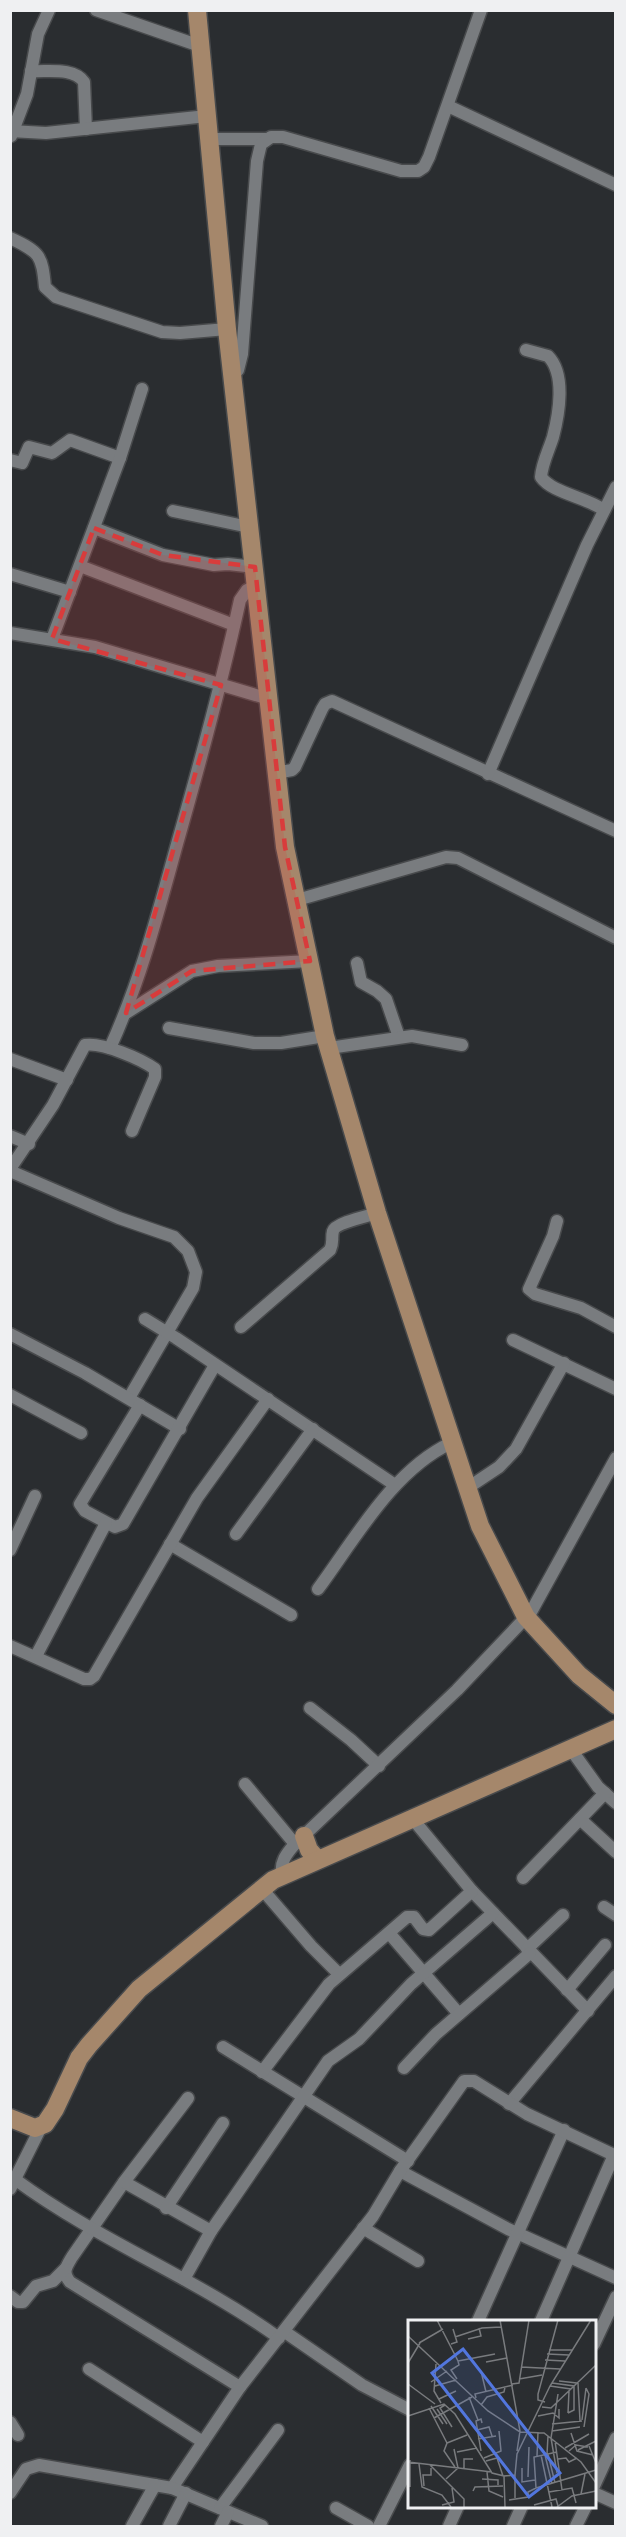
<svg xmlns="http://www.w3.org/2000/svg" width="626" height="2537" viewBox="0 0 626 2537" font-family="Commissioner,sans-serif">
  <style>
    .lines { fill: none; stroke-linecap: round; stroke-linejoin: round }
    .street-casing { stroke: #484a4c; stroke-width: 15 }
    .primary-casing { stroke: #484a4c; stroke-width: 21 }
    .street { stroke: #797c7f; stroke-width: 12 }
    .primary { stroke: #a5876b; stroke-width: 18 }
    .marked { fill: #d83c3c; fill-opacity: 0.2; stroke: #d83c3c; stroke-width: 4.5; stroke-dasharray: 12 8; stroke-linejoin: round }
    .inset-road { fill: none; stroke: #797b7e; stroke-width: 1.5 }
    .view { fill: #5276de; fill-opacity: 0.15; stroke: #5276de; stroke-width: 3 }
    .inset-edge { fill: none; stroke: #eff0f2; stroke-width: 3 }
  </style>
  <rect width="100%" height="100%" fill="#2a2d30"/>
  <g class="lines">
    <g class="street-casing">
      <g id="street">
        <polyline points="96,10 200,46"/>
        <path d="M 31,71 C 48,72 74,67 84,82 L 86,129"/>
        <polyline points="448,106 616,185"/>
        <polyline points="10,131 46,133 207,116"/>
        <polyline points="11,136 27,94 38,34 49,10"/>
        <polyline points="209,139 266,139"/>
        <path d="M 10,238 C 40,252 42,255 45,287 L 56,297 L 162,332 L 180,333 L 227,329"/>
        <path d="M 526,350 L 548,356 C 566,374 559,414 553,437 C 549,450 542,463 541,477 C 552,493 586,497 604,510"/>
        <polyline points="232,376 238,370 242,354 257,161 261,144 271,137 283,137 401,171 418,171 424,167 429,157 481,10"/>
        <polyline points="10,460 22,463 29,447 52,453 70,440 120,458"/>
        <polyline points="173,511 249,527"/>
        <polyline points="94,528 163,555 214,565 228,564 255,567"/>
        <polyline points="80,566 234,625"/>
        <polyline points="10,574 70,592"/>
        <polyline points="10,633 95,647 269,699"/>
        <polyline points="52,639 120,458 142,389"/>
        <polyline points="276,773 292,770 295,767 322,709 325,704 332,701 616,831"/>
        <polyline points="488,774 587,545 616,487"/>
        <polyline points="297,900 446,857 458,858 616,938"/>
        <polyline points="357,963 361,982 377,991 386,999 399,1037"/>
        <polyline points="126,1013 192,971 218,966 310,961"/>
        <polyline points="169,1028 254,1043 281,1043 325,1036"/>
        <path d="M 110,1048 C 140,982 158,913 177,844 C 200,763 222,682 240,600 L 247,590 L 257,585"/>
        <polyline points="329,1048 412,1036 462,1045"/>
        <polyline points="10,1059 67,1080"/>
        <polyline points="10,1136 29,1144"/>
        <path d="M 10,1169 L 53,1105 L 85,1045 C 102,1042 141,1059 155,1069 L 155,1077 L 132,1131"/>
        <polyline points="10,1171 119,1218 174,1237 188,1251 196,1272 193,1288 129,1398"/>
        <polyline points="557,1221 553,1236 529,1289 535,1294 581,1308 616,1327"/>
        <polyline points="145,1319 176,1338 395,1485"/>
        <path d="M 241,1327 L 330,1250 C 334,1242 331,1239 333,1231 C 335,1223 368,1216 377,1213"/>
        <polyline points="10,1334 85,1373 180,1429"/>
        <polyline points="513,1340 616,1389"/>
        <polyline points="10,1395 81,1433"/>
        <polyline points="140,1405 80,1504 85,1511 115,1527 123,1524 215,1365"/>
        <polyline points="466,1489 499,1467 516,1449 564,1363"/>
        <polyline points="236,1534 313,1429"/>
        <polyline points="170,1544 291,1615"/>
        <polyline points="10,1550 35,1496"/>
        <path d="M 318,1589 C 355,1539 393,1470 451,1443"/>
        <polyline points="10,1646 84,1679 90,1679 94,1676 197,1498 268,1399"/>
        <polyline points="36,1656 106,1523"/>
        <polyline points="310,1708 351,1740 379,1766"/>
        <polyline points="570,1748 598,1787 616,1803"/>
        <polyline points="245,1784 295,1844"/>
        <polyline points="412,1818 472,1891 588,2011"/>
        <polyline points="580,1819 616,1852"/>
        <path d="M 282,1875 C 280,1862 286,1854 295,1844 L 457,1690 L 531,1612 L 616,1458"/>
        <polyline points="523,1878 605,1793"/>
        <polyline points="262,1889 311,1946 339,1974"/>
        <polyline points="604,1907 616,1915"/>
        <polyline points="389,1933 459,2014"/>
        <polyline points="527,1949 563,1915"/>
        <polyline points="567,1990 605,1945"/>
        <polyline points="223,2047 408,2161"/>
        <polyline points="404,2068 436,2034 530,1953"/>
        <polyline points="262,2072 329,1984 407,1917 414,1917 423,1929 429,1930 472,1891"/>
        <path d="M 188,2098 L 124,2182 L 72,2257 C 66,2267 62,2272 70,2282 L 240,2387"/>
        <polyline points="509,2104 616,1976"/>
        <polyline points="400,2171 508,2229 616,2278"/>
        <path d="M 16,2180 C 99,2241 196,2278 279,2338"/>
        <polyline points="124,2182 211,2231"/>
        <polyline points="10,2189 41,2127"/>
        <polyline points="166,2208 223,2123"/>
        <polyline points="363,2228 418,2261"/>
        <polyline points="184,2279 211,2231 328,2061 359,2039 411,1984 493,1913"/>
        <polyline points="10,2296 18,2302 23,2302 36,2286 53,2281 65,2269"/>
        <polyline points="478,2321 564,2130"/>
        <polyline points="541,2321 614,2155"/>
        <polyline points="285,2332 362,2385 410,2410"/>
        <polyline points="594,2344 616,2297"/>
        <polyline points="89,2369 203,2442"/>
        <polyline points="10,2422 18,2435"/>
        <polyline points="594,2486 616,2438"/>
        <polyline points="172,2488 240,2387 373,2216 400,2171 464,2081 474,2081 527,2114 616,2156"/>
        <polyline points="10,2493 26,2469 39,2465 172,2488 262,2526"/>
        <polyline points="594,2493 616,2503"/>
        <polyline points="220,2508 278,2430"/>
        <polyline points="336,2508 368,2526"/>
        <polyline points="132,2526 155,2485"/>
        <polyline points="169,2526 186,2493"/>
        <polyline points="221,2526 228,2512"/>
        <polyline points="379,2526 410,2465"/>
        <polyline points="449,2526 458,2506"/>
        <polyline points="513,2526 522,2506"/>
        <polyline points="576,2526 586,2506"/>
      </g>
    </g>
    <g class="primary-casing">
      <g id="primary">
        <polyline points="197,10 227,329 285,847 325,1036 377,1213 480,1526 526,1617 579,1675 616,1705"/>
        <polyline points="304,1836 309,1850 317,1859"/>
        <polyline points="10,2118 35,2128 45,2124 55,2109 79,2058 89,2045 139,1989 273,1880 616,1729"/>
      </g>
    </g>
    <use href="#street" class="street"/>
    <use href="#primary" class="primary"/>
  </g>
  <path class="marked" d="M 94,528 L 163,555 L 255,567 L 285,847 L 310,961 L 192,971 L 126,1013 L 221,685 L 52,639 Z"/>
  <g transform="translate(408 2320)">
    <rect width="188" height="188" fill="#2a2d30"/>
    <path class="inset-road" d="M 29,0 L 50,41 L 51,45 L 43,50 L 49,59M 92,0 L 112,111 L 109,131M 0,16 L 80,91 L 112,112 L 136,113 L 173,142 L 188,163M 47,17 L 74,8 L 93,7M 60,19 L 73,16 L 71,8M 11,23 L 35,9M 43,24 L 49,22 L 45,9M 141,30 L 164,30M 139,34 L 161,35M 137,40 L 157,41M 50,41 L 87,34M 78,42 L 99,38M 0,43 L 12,23M 28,44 L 26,71 L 33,83M 113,47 L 152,49M 73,51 L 78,72M 111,59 L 134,55M 151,61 L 169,63M 23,62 L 39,51M 144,63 L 166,66 L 166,90 L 160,93M 170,63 L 172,101M 0,64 L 27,84M 104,64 L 111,63 L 121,0M 27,66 L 48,60M 142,66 L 163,69M 61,77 L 70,100M 68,78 L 67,74 L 105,65M 31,79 L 48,71M 137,82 L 130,80 L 130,74 L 150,0M 37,85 L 32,88 L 44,107M 73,85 L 79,77 L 96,72 L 97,67M 23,86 L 35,104M 134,87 L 143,88 L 188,45M 21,88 L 39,123 L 36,131 L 47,147M 29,89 L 39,104M 160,93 L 161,71M 0,96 L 36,84 L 47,94 L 84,153 L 96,156M 130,96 L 145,93 L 151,98 L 151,89M 26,98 L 64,77M 174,100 L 178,68M 144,104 L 174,101M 176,107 L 181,74 L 178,68M 69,110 L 81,107 L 84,116M 144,111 L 172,107M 163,113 L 169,131 L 185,135M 143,118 L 150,74M 143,118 L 149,153M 70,119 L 88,116M 147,121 L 154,170M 39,123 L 59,115M 181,126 L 188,143M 157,128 L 181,114M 170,130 L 188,121M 73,131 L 68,101 L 73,99 L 74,103M 161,131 L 168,125 L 180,127M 49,132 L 69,128M 139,134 L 140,116M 140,134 L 147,163M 133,135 L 144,187M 137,135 L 144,164M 129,136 L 130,112M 76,138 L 93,131 L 91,111M 150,139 L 158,138 L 161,142 L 169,138M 78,141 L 89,138 L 95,156M 0,142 L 84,152M 11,144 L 14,167 L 34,175 L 43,187M 22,145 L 56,179 L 56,187M 114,148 L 114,162 L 127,160M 56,150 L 56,139 L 65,139M 79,152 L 81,171 L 95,177M 120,157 L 121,127M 38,159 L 50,148 L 46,129M 74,159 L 90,160 L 90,165M 16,166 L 15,155 L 23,155 L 23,148M 2,167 L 2,140M 128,168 L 126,137 L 149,132M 65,171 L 67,167 L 95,166M 141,172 L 164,168 L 168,183M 173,174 L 177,154M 107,178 L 107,155M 101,180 L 120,177 L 120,172 L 128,168 L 188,150M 34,185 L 46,182 L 44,168M 126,185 L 148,179 L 150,186M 97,187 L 96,156 L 107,155 L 109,134 L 142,66 L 183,0M 149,187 L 164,176 L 188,171"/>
    <path class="view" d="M 55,29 L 152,153 L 121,177 L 24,53 Z"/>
    <rect width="188" height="188" class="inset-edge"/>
  </g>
  <rect width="626" height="2537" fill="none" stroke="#eff0f2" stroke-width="24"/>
</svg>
